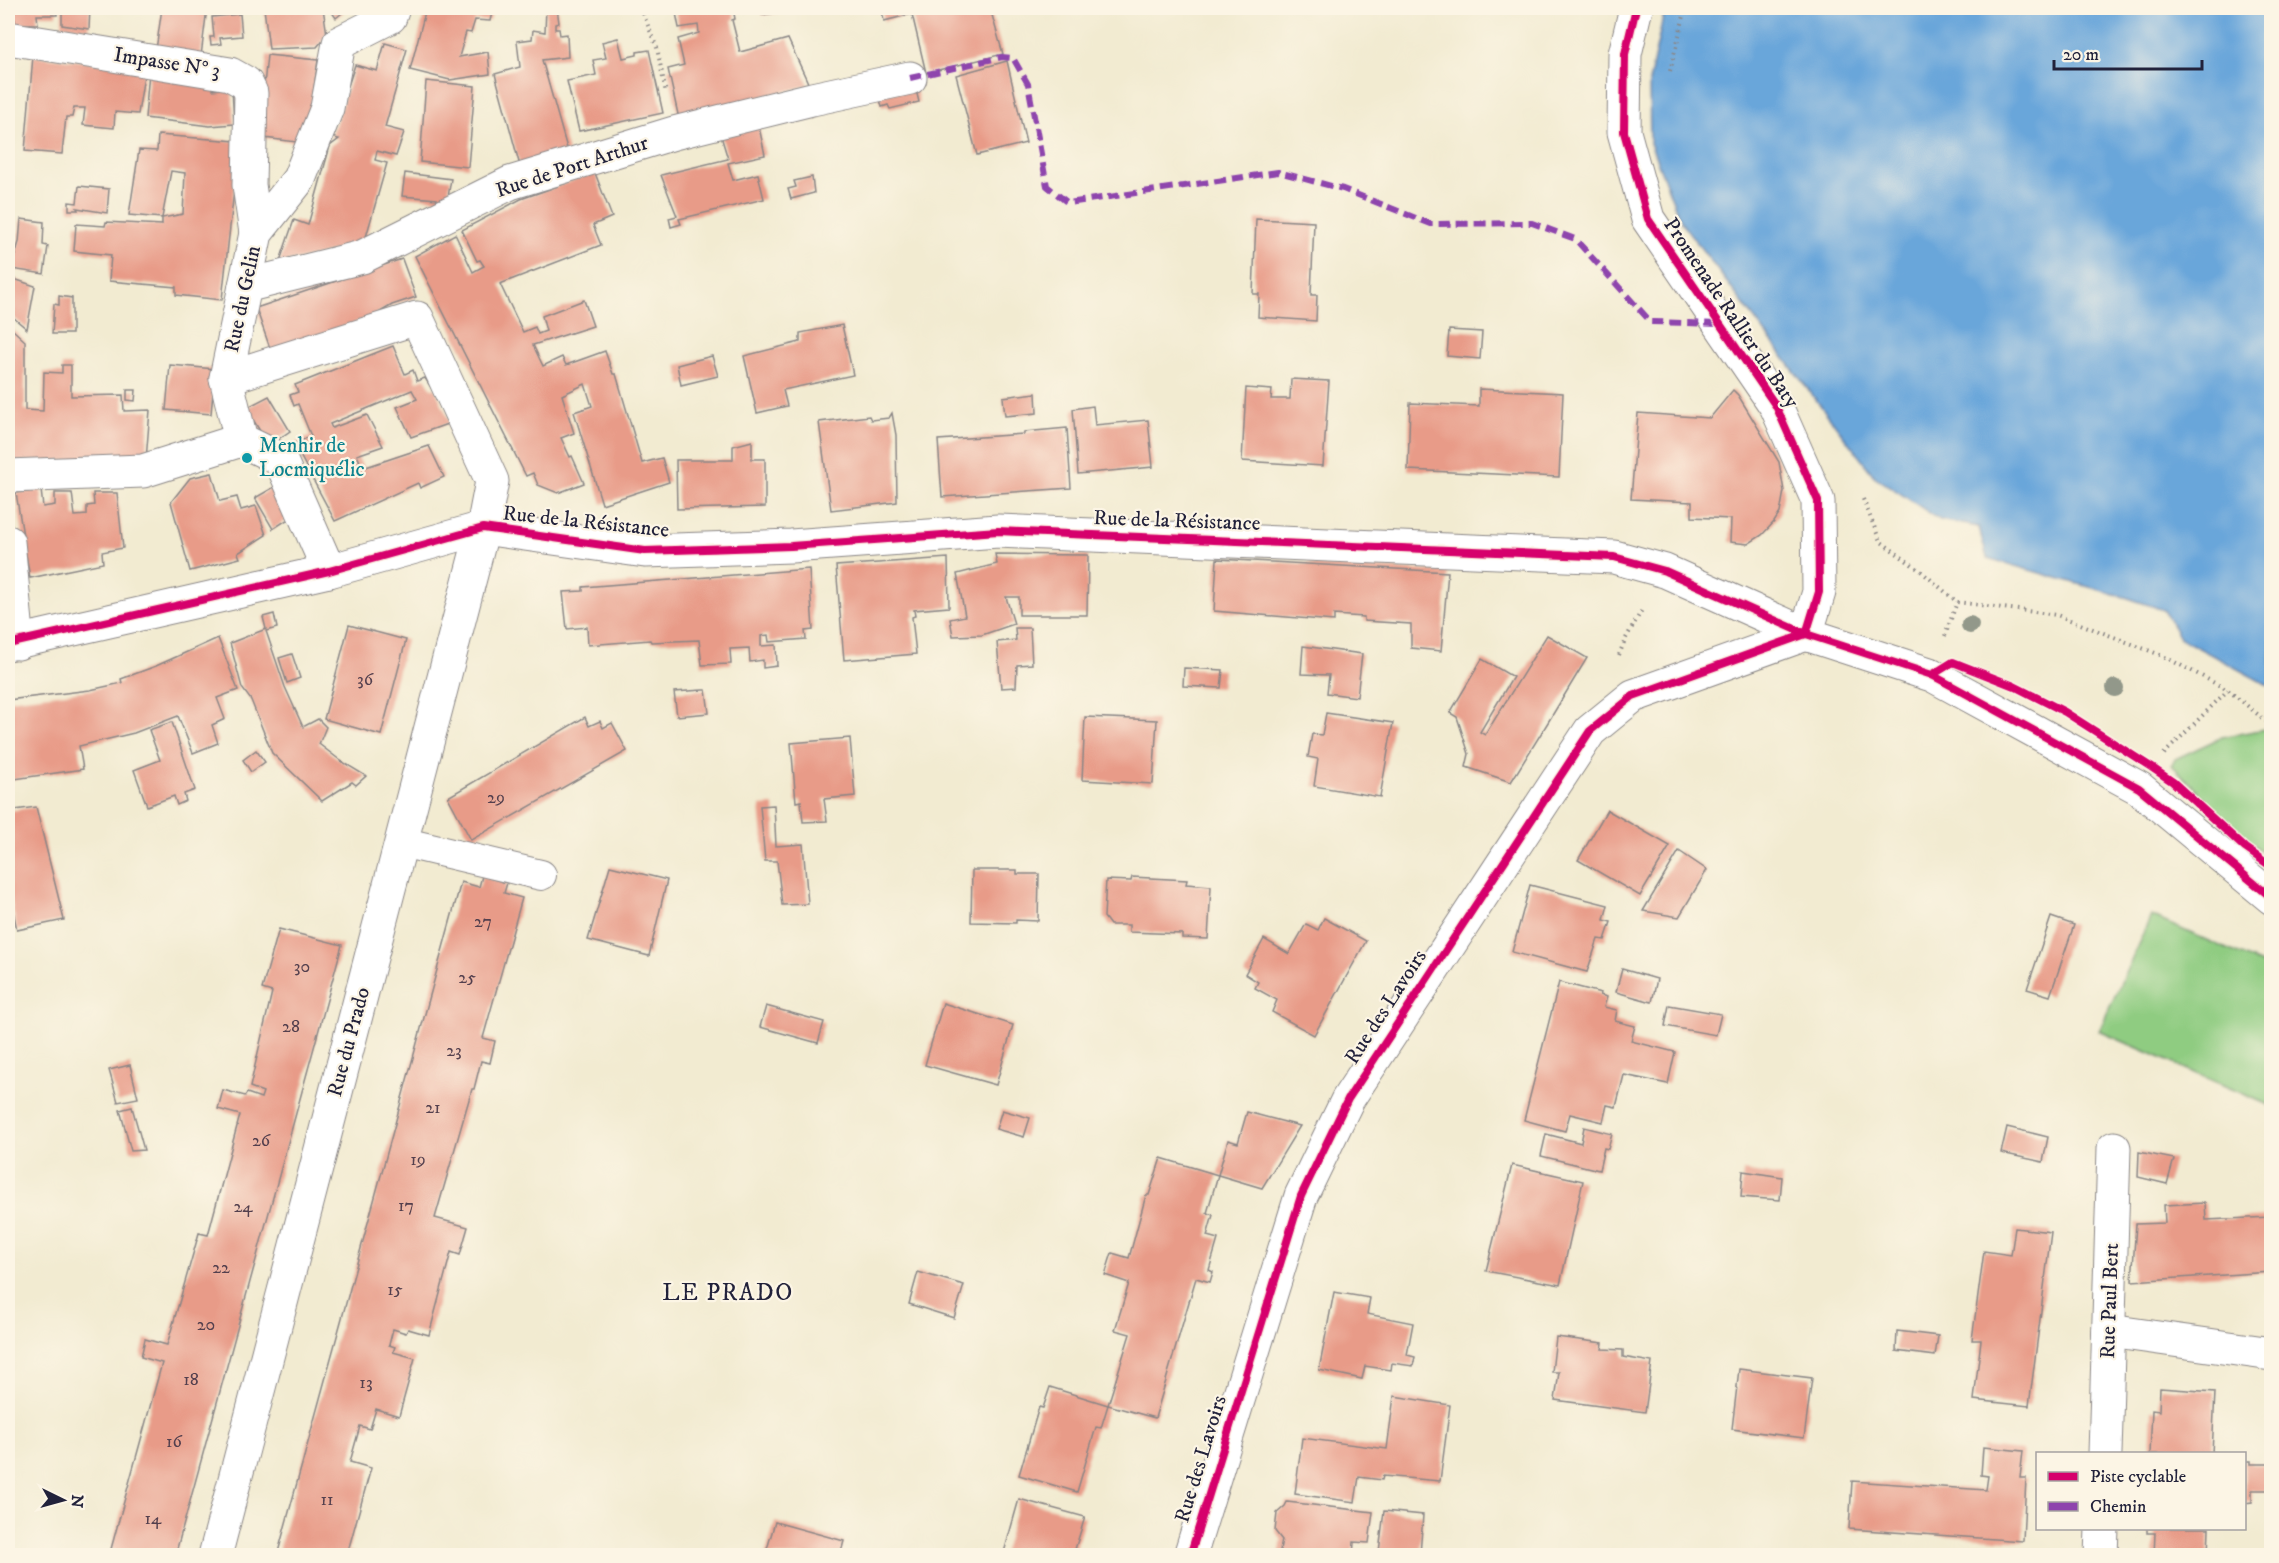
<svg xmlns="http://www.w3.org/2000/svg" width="2279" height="1563" viewBox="0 0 2279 1563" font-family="'IM FELL DW Pica',serif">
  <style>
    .green { fill: #8fcc81; stroke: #58775e; stroke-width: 1.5 }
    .water { fill: #69a6da; stroke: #46648a; stroke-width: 1.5 }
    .building { fill: #e89b88 }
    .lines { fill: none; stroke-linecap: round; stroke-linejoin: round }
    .service-casing { stroke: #8a8686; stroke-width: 32 }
    .minor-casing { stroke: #8a8686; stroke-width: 35 }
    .tertiary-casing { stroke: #8a8686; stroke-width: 35 }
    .path { stroke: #8a8686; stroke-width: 4; stroke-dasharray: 1.5 4.5; stroke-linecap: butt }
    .service { stroke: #fff; stroke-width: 30 }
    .minor { stroke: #fff; stroke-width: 33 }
    .tertiary { stroke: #fff; stroke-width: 33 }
    .quiet { stroke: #8e44ad; stroke-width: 6; stroke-dasharray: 12 6; stroke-linecap: butt }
    .cycleway-casing { stroke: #fcf5e5; stroke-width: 11 }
    .cycleway { stroke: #d6006c; stroke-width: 8 }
    .tree { fill: #92988a }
    .culture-dot { fill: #0f9aa8; stroke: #fcf5e5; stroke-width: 2 }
    .labels { text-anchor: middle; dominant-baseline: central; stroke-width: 4.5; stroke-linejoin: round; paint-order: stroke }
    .number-label { font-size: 18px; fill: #54404e }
    .street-label { font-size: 21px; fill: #22223b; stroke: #fcf5e5 }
    .culture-label { font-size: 21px; fill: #0d838f; stroke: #fcf5e5; text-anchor: start }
    .quarter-label { font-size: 24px; letter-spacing: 1.5px; fill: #22223b; stroke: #fcf5e5 }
  </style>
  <rect width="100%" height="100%" fill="#fcf5e5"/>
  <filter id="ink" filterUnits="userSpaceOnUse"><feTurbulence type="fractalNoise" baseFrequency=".0167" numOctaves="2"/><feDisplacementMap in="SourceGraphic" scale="12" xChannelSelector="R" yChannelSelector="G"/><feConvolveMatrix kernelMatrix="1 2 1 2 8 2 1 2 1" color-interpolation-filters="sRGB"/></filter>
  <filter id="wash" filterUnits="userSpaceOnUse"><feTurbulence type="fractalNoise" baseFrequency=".008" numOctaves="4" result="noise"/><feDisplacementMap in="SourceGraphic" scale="24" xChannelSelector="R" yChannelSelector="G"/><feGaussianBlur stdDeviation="1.35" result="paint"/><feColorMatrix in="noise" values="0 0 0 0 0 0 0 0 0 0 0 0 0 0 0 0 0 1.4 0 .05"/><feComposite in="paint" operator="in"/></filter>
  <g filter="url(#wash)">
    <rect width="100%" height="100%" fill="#f2ebd1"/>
    <g class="green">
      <polygon points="2271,728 2272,728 2271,857 2249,842 2172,765 2175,759 2222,737"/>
      <polygon points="2151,916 2271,968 2271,1106 2099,1031"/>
    </g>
    <polygon class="water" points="1665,8 2271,8 2271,687 2180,638 2164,610 2128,598 1987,558 1979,527 1940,520 1874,476 1681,222 1650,143 1649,82"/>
    <g id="blocks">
      <g class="building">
        <polygon points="8,8 57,8 57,15 37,15 38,24 14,24 15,20 8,20"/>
        <polygon points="62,8 90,8 89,29 62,25"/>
        <polygon points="162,8 207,8 201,56 156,50"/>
        <polygon points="264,8 323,8 327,35 317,47 269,49"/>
        <polygon points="329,8 348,8 336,18"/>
        <polygon points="426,8 493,8 490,21 475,20 471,33 466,32 459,57 488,52 490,74 450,80 410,70"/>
        <polygon points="546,8 557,8 559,23 555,24 555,29 559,29 560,35 567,34 568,57 542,60 568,152 520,166 495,74 520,67 517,41 532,39 533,30 545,32"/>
        <polygon points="675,8 733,8 735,19 732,20 740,52 788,39 809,85 679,119 668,69 684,65 678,39 699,33 698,25 679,28"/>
        <polygon points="761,8 782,8 783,12 762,15"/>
        <polygon points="871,8 990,8 1003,54 926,73 912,14 884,21 882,11 872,12"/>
        <polygon points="240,14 242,36 220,38 221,44 211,45 210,37 214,37 212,17"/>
        <polygon points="618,38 623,58 637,55 637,52 649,50 663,113 579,131 567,81 596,75 593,60 606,58 602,42"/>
        <polygon points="385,43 407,49 385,127 404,132 396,156 377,151 375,160 387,163 364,244 279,264 294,220 308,225 330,146 339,139 331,137 355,65 377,71"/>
        <polygon points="267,55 318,60 309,121 297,142 264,138 262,106"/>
        <polygon points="33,56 145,68 138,114 115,112 114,128 83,125 85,108 74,108 72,117 66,117 62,154 25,151"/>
        <polygon points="1007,61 1026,143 977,155 956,75"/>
        <polygon points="149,72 214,79 213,90 232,88 234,124 210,126 145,118"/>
        <polygon points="426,81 475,86 468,167 420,162"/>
        <polygon points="915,86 919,102 890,109 888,105 882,107 879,96"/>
        <polygon points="759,127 765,155 728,163 733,180 758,174 764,199 679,219 681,224 671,227 669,218 677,216 661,175 728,159 721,136"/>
        <polygon points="158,135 236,141 235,181 222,300 176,295 176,287 109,281 111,255 74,251 76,224 105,226 106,222 162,225 162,218 183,214 185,173 171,171 162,218 129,215 139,150 157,151"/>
        <polygon points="405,173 451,179 447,203 435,210 437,199 402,196"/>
        <polygon points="595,173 612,217 593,225 601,245 500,284 523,332 535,327 538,334 546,331 542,316 584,300 593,326 533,345 543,366 562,357 566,365 605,351 613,374 616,374 642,463 662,458 669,482 602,504 574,412 592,406 585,384 562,395 574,433 561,438 570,457 572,456 584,483 558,493 538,485 533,473 526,476 415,256 455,234 473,272 484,266 480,260 477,261 462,230 521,199"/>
        <polygon points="812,177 814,193 791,199 788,189 796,187 794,181"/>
        <polygon points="79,186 109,189 107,213 77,208 78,210 69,210 69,202 77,203"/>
        <polygon points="21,219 44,222 43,245 48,246 44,274 11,269 19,242"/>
        <polygon points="1256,219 1314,222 1311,295 1317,295 1316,321 1258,317 1259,294 1253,294"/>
        <polygon points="402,259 416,297 392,305 370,318 271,351 256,308"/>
        <polygon points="8,277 35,286 27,329 8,313"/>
        <polygon points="59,296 72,298 72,334 52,334 54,304 59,305"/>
        <polygon points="842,325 853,375 783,390 787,406 757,413 744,356 800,342 800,333"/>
        <polygon points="8,327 12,329 25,341 25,410 43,411 44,372 62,373 62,365 71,365 71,396 123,395 124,411 150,410 146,460 8,462"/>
        <polygon points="1449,330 1482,332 1480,359 1447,356"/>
        <polygon points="393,346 405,374 413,370 417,381 425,378 432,389 435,388 450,423 411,437 397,407 417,399 412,390 330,424 332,428 367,415 383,446 357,455 363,468 429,446 444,477 420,488 418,483 335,521 294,444 311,436 298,404 294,406 290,395 298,392 295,385"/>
        <polygon points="712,356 718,376 681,385 677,365"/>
        <polygon points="170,365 215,369 211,414 166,410"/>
        <polygon points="1291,379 1329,381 1323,466 1242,461 1246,388 1272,390 1271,399 1290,399"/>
        <polygon points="1479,389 1563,393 1559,477 1408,470 1410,403 1479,406"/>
        <polygon points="127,390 136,390 135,401 127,400"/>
        <polygon points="1733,390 1738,395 1779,462 1784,491 1780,513 1774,522 1762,535 1748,544 1730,542 1731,519 1692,517 1692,502 1631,499 1638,413 1710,418"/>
        <polygon points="1036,393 1037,413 1005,416 1003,397"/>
        <polygon points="269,396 290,431 274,442 260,431 246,408"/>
        <polygon points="1093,406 1095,425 1148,420 1153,467 1078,474 1073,409"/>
        <polygon points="892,413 896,435 897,502 831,510 819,422 869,416 871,420 889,418"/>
        <polygon points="1067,428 1071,488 942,497 938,440 1024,434 1024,432"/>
        <polygon points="752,441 752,459 765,459 765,507 677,509 676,460 733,460 733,446"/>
        <polygon points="212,473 220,501 237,497 241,510 256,506 266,535 238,553 240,558 190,571 171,502 190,478"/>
        <polygon points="276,486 293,516 273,529 255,498"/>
        <polygon points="41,490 43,507 55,505 55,493 72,493 75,516 87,515 87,506 94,505 93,493 117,493 123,548 102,552 103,563 30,578 16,493"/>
        <polygon points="995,554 1088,555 1087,615 1019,615 1019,597 1006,597 1014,624 982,635 953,636 950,619 965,616 957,574 997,564"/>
        <polygon points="948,558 949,607 914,610 915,616 912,617 916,654 844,660 836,566"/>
        <polygon points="1217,559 1448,572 1441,651 1411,648 1411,624 1364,621 1364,617 1334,615 1334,621 1214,611"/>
        <polygon points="809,569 813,630 805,631 806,639 769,642 768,635 761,636 761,646 776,645 777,666 763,668 763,660 750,662 749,648 730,649 731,664 702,665 699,640 651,642 650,640 588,645 587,627 567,629 563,592 583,591 583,587"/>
        <polygon points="274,614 277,628 266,631 285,687 303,727 318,719 326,727 319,744 341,761 366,776 356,785 352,782 322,801 272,753 251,700 242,688 230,643 266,629 263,617"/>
        <polygon points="349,625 406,640 381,735 324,719"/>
        <polygon points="1015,628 1030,628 1032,664 1017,665 1016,687 1001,688 997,642 1016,640"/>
        <polygon points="1547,635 1587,658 1550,719 1511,782 1466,767 1469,754 1457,717 1450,713 1482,659 1513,677 1480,732 1485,735"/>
        <polygon points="218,638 238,690 217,698 225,719 212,725 218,743 193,753 178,716 134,733 79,746 83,769 8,780 8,700 90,690 122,683 121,679 156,666"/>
        <polygon points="1303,646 1362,654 1357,697 1327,693 1329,675 1301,674"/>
        <polygon points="292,654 300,678 287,683 279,658"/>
        <polygon points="1184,668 1223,670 1221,688 1183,686"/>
        <polygon points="703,690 706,690 709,713 677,716 674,692"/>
        <polygon points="1326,713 1393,723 1380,797 1314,786 1318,759 1308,757 1312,734 1322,735"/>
        <polygon points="585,717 589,726 600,721 603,728 612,723 627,751 471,840 448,797"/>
        <polygon points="1085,717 1157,720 1153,784 1082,780"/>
        <polygon points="172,722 195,790 184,794 186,801 177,805 174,796 147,806 134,770 160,760 149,730"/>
        <polygon points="850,738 855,796 824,799 827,821 803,822 801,801 796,802 791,743"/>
        <polygon points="256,750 265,762 251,772 243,760"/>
        <polygon points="774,805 776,846 803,844 808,904 782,905 777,861 765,861 760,806"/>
        <polygon points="36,807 64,920 17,930 10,896 8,896 8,811"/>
        <polygon points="1607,810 1670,846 1640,896 1578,860"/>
        <polygon points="1679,851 1707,870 1679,917 1643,911"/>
        <polygon points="610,866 667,880 649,956 588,940"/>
        <polygon points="972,870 1017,870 1017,874 1039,874 1038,921 1016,920 1016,923 971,922"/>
        <polygon points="482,876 507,883 504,893 522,898 483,1038 495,1041 490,1063 481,1061 474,1089 472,1089 435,1218 468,1227 460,1255 451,1252 429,1335 408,1329 406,1333 393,1329 389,1345 395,1347 393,1352 415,1358 399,1416 376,1409 370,1429 360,1426 350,1462 371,1468 348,1551 355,1553 355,1556 277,1556 461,882 479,887"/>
        <polygon points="1132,877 1187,880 1186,884 1211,886 1208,939 1182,938 1182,934 1129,932 1129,925 1110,925 1104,917 1106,880 1131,881"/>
        <polygon points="1530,885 1608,905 1604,920 1611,922 1605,940 1598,939 1587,972 1512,952"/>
        <polygon points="2051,917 2074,925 2050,996 2027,989"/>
        <polygon points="1324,918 1366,941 1314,1035 1272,1012 1277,1000 1255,988 1258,982 1245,974 1264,939 1289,954 1306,924 1318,930"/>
        <polygon points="279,929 342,945 175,1556 112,1556 114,1550 111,1549 162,1363 141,1357 145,1339 167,1345 199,1233 208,1235 240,1115 218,1109 223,1090 245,1096 247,1093 261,1098 263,1092 250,1087 272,992 262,989"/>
        <polygon points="1622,969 1657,979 1652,1002 1616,992"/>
        <polygon points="1559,982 1601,993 1600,995 1607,997 1604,1007 1617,1010 1615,1021 1635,1026 1631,1041 1675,1052 1668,1084 1624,1075 1616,1107 1607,1105 1603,1122 1570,1114 1565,1131 1524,1120"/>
        <polygon points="943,1003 1013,1025 996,1085 925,1065"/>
        <polygon points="1669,1005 1721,1014 1716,1035 1665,1026"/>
        <polygon points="766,1006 824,1022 818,1043 760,1027"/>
        <polygon points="130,1065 138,1098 118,1102 109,1070"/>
        <polygon points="132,1107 144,1150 131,1151 120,1110"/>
        <polygon points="1002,1110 1030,1118 1024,1137 996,1129"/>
        <polygon points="1247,1112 1300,1126 1262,1188 1218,1175 1207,1213 1213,1215 1207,1236 1218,1239 1209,1270 1213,1272 1210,1282 1196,1278 1155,1418 1108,1405 1130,1334 1115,1330 1129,1283 1105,1275 1112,1253 1129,1258 1146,1195 1149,1195 1161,1158 1218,1175 1228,1140 1238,1143"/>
        <polygon points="1584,1127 1612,1134 1608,1149 1604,1148 1599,1170 1541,1156 1546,1134 1581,1143"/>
        <polygon points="2007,1127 2048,1137 2043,1162 2001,1153"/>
        <polygon points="2139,1152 2174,1159 2167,1184 2138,1177"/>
        <polygon points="1512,1165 1583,1181 1560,1285 1486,1271"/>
        <polygon points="1743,1171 1782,1177 1780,1200 1741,1197"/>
        <polygon points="2205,1203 2206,1220 2271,1217 2271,1272 2132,1281 2136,1224 2165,1223 2164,1205"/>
        <polygon points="2015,1228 2051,1232 2029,1406 1974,1400 1981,1340 1972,1340 1984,1251 2011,1255"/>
        <polygon points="918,1272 964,1285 954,1318 909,1304"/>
        <polygon points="1334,1292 1370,1298 1367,1314 1413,1323 1407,1355 1415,1357 1413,1366 1392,1363 1391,1370 1365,1366 1362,1379 1319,1370"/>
        <polygon points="1897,1331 1938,1336 1935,1356 1896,1351"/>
        <polygon points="1556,1337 1603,1343 1602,1349 1623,1350 1623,1357 1652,1362 1645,1412 1555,1400 1559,1372 1552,1372"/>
        <polygon points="1739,1369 1812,1378 1804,1438 1732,1429"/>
        <polygon points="1050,1387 1108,1405 1101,1428 1096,1427 1077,1492 1019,1475 1039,1407 1043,1408"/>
        <polygon points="2160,1388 2215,1392 2212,1454 2150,1454 2152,1410 2159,1411"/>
        <polygon points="1394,1396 1450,1405 1440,1481 1383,1476 1382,1480 1359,1477 1355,1502 1295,1494 1302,1438 1387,1449"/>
        <polygon points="1983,1447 2023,1451 2020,1478 2026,1478 2023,1541 1849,1529 1852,1481 1986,1490 1988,1476 1981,1475"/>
        <polygon points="2244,1461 2251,1461 2251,1464 2270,1464 2271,1490 2252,1490 2252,1502 2245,1503"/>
        <polygon points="1019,1499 1085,1517 1073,1556 1003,1556"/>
        <polygon points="1287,1502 1373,1512 1369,1543 1354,1542 1353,1556 1279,1556 1282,1540 1275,1531 1277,1513 1285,1506"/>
        <polygon points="1384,1511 1423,1515 1420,1555 1379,1552"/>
        <polygon points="775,1522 844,1541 840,1556 765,1556"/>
        <polygon points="2147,1528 2209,1528 2208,1556 2154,1556 2155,1533 2147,1533"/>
      </g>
    </g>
  </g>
  <g filter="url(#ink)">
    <use href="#blocks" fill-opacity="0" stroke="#8a8686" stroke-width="1.5"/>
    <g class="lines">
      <g class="service-casing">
        <polyline id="service" points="401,842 541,875"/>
      </g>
      <g class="minor-casing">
        <g id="minor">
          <polyline points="8,38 230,74 246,83 251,93 249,185 256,233"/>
          <polyline points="245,286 362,257 510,183 674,133 812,99 910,78"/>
          <polyline points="226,378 417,318 492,481 483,528"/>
          <polyline points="8,476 143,471 241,440"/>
          <polyline points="8,542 18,643"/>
          <polyline points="329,571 280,459 241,440 226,378 256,233 299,179 327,108 339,43 390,17 393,8"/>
          <polyline points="8,644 329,571 483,528 645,551 791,546 998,531 1614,557 1665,571 1806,634 1932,675 2139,788 2272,898"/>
          <polyline points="2109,1331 2272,1354"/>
          <polyline points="2105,1454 2114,1148"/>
          <polyline points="1190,1556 1301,1196 1348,1099 1590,731 1633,696 1806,634 1819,592 1818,501 1776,406 1648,219 1624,132 1625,54 1636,8"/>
          <polyline points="2101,1556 2102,1528"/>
        </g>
      </g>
      <g class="tertiary-casing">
        <polyline id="tertiary" points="215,1556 483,528"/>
      </g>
      <g class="path">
        <polyline points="641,8 657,48 666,93"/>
        <polyline points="1670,71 1686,8"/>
        <polyline points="1863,499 1880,541 1922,572 1957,602 2057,615 2163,656 2228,690 2272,726"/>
        <polyline points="1945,636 1957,602"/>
        <polyline points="1619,655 1625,640 1643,608"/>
        <polyline points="2164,754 2228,690"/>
      </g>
      <use href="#service" class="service"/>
      <use href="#minor" class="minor"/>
      <use href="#tertiary" class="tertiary"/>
      <polyline class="quiet" points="910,78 1002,57 1013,58 1028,84 1047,186 1068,203 1278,172 1343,189 1431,224 1532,223 1575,239 1651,322 1720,324"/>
      <g class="cycleway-casing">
        <g id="cycleway">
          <polyline points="8,644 329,571 483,528 645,551 791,546 998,531 1614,557 1665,571 1806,634 1932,675 2139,788 2272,898"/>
          <polyline points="1932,675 1953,662 2014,686 2065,712 2151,767 2173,782 2245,848 2272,867"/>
          <polyline points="1190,1556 1301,1196 1348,1099 1590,731 1633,696 1806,634 1819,592 1818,501 1776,406 1648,219 1624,132 1625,54 1636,8"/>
        </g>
      </g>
      <use href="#cycleway" class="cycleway"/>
    </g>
    <g class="tree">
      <circle cx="1970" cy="625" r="9"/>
      <circle cx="2115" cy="688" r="9"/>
    </g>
  </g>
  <circle class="culture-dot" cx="247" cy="458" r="6"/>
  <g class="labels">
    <g class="number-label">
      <text x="365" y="680">36</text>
      <text x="496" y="798">29</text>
      <text x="483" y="922">27</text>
      <text x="302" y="967">30</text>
      <text x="467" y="978">25</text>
      <text x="291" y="1027">28</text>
      <text x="454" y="1051">23</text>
      <text x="433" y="1108">21</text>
      <text x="261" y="1141">26</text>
      <text x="418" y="1160">19</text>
      <text x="406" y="1206">17</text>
      <text x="243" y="1207">24</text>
      <text x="221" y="1268">22</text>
      <text x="395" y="1290">15</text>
      <text x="206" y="1325">20</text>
      <text x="191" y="1380">18</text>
      <text x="366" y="1383">13</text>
      <text x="174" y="1442">16</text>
      <text x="327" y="1500">11</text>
      <text x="153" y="1519">14</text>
    </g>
    <g class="street-label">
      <text transform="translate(167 63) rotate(9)">Impasse N° 3</text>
      <text transform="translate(572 167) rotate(-18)">Rue de Port Arthur</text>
      <text transform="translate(243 299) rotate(-78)">Rue du Gelin</text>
      <text transform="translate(1731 313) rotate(56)">Promenade Rallier du Baty</text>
      <text transform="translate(1177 521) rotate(2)">Rue de la Résistance</text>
      <text transform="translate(586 522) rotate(6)">Rue de la Résistance</text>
      <text transform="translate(1386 1007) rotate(-57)">Rue des Lavoirs</text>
      <text transform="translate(349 1042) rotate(-75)">Rue du Prado</text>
      <text transform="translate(2110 1301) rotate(-88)">Rue Paul Bert</text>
      <text transform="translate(1201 1459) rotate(-73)">Rue des Lavoirs</text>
    </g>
    <g class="culture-label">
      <text x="259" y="446">Menhir de<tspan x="259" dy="24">Locmiquélic</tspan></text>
    </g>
    <g class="quarter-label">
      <text x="728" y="1293">LE PRADO</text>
    </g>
  </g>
  <rect width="2279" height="1563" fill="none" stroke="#fcf5e5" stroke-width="30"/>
  <rect x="2036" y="1452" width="210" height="78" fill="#fcf5e5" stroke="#a5a1a1" stroke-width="1.5"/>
  <rect x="2048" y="1472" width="30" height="9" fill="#d6006c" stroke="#a5a1a1" stroke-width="1.5"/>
  <text x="2090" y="1482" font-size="18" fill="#22223b">Piste cyclable</text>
  <rect x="2048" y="1502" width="30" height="9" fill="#8e44ad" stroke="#a5a1a1" stroke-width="1.5"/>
  <text x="2090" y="1512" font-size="18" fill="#22223b">Chemin</text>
  <g transform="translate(63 1500) rotate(95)" stroke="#fcf5e5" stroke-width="4.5" paint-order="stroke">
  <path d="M0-4.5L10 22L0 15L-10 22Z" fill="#22223b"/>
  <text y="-9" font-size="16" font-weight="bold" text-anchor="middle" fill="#22223b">N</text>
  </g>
  <path d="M2054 60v9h148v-9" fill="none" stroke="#22223b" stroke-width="3"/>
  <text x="2063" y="60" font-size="18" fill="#22223b" stroke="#fcf5e5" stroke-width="4.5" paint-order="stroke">20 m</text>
</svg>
